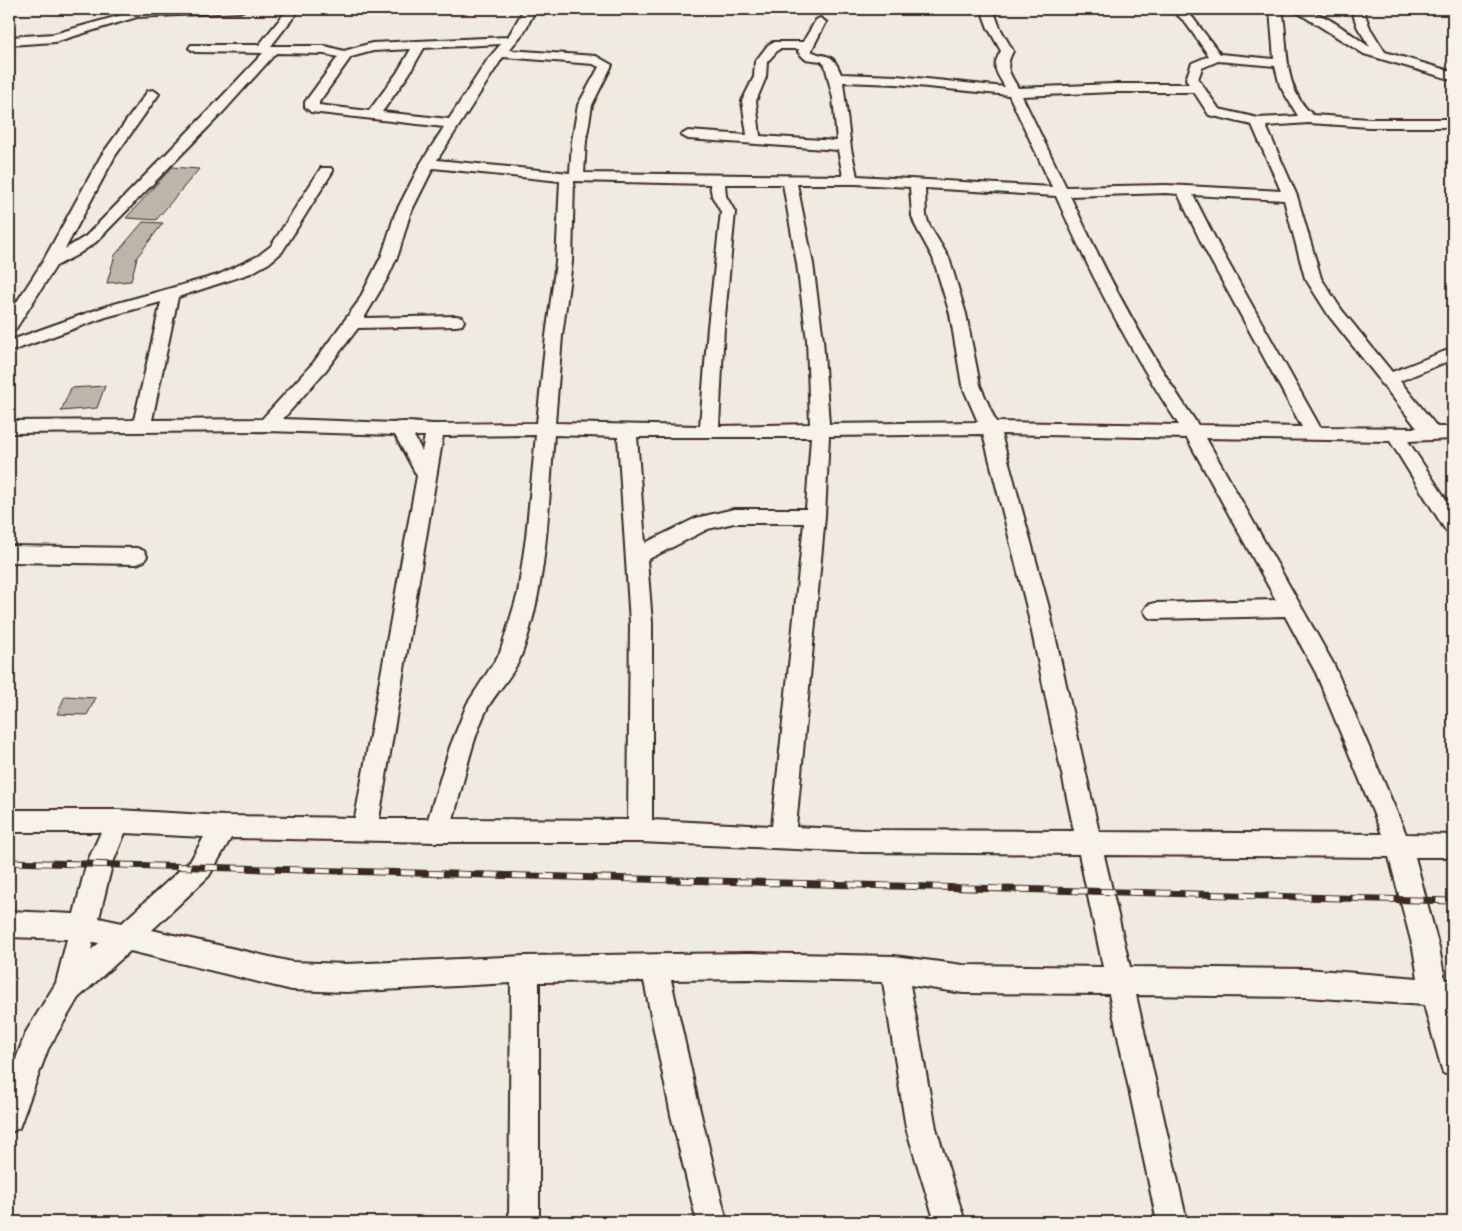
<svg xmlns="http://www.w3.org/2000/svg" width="1462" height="1231" viewBox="0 0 1462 1231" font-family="Sriracha,sans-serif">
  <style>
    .building { fill: #bdb5aa; stroke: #3b2a1e }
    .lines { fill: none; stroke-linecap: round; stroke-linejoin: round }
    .minor-casing { stroke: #3b2a1e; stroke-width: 4 }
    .minor { fill: #f7f3e8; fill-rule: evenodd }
    .rail-casing { stroke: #3b2a1e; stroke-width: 7 }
    .rail { stroke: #f7f3e8; stroke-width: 5; stroke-dasharray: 14; stroke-linecap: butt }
  </style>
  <rect width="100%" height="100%" fill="#efebe0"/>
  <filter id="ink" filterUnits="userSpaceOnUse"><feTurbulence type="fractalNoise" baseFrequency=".02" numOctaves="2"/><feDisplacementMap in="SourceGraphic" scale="10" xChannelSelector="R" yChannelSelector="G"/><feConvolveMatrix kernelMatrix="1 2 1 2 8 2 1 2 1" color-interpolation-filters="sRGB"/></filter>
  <g filter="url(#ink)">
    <g class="building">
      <polygon points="172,167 199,169 156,220 126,218"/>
      <polygon points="143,222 163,223 137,257 131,281 107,283 115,255"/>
      <polygon points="105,386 97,408 61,411 71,388"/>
      <polygon points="65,696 96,698 87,715 57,714"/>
    </g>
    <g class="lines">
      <g class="minor-casing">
        <g id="minor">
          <polygon points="173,9 246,9 240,12 137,17 55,42 9,45 9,37 54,34 136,11"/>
          <path d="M 288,9 L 300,9 L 271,46 L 325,46 L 344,51 L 372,43 L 508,37 L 524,9 L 536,9 L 524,32 L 509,50 L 596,56 L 612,65 L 592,105 L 586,141 L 584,173 L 843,176 L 838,150 L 688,139 L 681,135 L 688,131 L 747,135 L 742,101 L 754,77 L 755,62 L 768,45 L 773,42 L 803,42 L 816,20 L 820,18 L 826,22 L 811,51 C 829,60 831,50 841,74 L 897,76 L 1005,87 C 996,71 991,68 1001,51 L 988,28 L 981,9 L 993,9 L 1000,28 L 1013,51 C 1004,68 1009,72 1018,88 L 1113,84 L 1189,84 L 1186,79 L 1192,63 L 1209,56 L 1185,22 L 1171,9 L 1183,9 L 1193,18 L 1220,54 L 1274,59 L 1270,9 L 1282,9 C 1289,45 1281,88 1313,115 L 1369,119 L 1453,119 L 1453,127 L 1369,127 L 1309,123 L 1266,126 L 1297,196 L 1321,278 L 1341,309 L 1392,372 L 1453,348 L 1453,359 L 1400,381 L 1437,427 L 1453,427 L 1453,439 L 1408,441 L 1453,510 L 1453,533 L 1446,531 L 1390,441 L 1206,438 L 1334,665 L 1406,834 L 1453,835 L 1453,857 L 1415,857 L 1439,948 L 1445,980 L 1453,980 L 1453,1077 L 1443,1073 L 1424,1005 L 1306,997 L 1136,995 L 1187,1222 L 1157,1222 L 1109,994 L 963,993 L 910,985 L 936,1128 L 965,1222 L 935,1222 L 906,1128 L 883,982 L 749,979 L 671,980 L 701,1115 L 727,1222 L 697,1222 L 671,1115 L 644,981 L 539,982 L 539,1222 L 509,1222 L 511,983 L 346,992 L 292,990 L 130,951 L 78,998 L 48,1049 L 19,1128 L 9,1133 L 9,1078 L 26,1032 L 56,983 L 67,939 L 9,937 L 9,911 L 74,914 L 86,865 L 101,832 L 9,832 L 9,810 L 118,810 L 224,816 L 355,818 L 417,476 L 395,435 L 267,431 L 9,433 L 9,421 L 134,420 L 161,302 L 106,317 L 9,352 L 9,341 L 107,306 L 218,275 L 258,256 L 271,246 L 321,168 L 331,168 L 333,171 L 282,252 L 269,263 L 251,273 L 178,297 L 152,420 L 262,419 L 314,362 L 358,302 L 382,255 L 395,214 L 421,163 L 444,127 L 311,112 L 305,107 L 305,102 L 338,57 L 325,54 L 276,53 L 223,112 L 96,242 L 77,255 L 56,266 L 15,330 L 9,331 L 9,314 L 42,263 L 101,156 L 148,91 L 153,90 L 159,94 L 115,156 L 65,249 L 86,236 L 213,106 L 263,53 L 195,52 L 189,48 L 191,45 L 259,45 ZM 501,44 L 488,59 L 449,119 L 382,112 L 409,74 L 424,48 ZM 411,49 L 397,73 L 369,111 L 319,105 L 319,102 L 351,57 L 373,51 ZM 779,49 L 799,49 L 798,52 L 805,59 L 821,61 L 825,65 L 833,98 L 837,141 L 760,136 L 756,101 L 766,77 L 767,62 ZM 503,57 L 593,64 L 599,67 L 578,105 L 572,141 L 570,173 L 437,160 ZM 1218,61 L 1275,66 L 1280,86 L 1298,116 L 1258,118 L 1219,109 L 1198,79 L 1202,68 ZM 843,82 L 897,84 L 1009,95 L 1052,187 L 857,176 L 851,149 ZM 1113,92 L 1194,92 L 1209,115 L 1252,125 L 1281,191 L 1166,185 L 1066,187 L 1022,96 ZM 433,168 L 560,181 L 556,262 L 546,336 L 537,423 C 503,423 470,424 436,424 C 424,424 404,420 394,423 L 283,419 L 326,370 L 358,328 L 456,326 L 462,325 L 464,321 L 462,317 L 456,316 L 364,318 L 387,279 L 398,255 L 410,214 ZM 574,181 L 710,184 L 712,196 L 721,212 L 708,327 L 700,426 L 555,423 L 562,336 L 572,262 ZM 725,184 L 783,184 L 797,264 L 807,340 L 810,424 L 719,426 L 724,327 L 735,212 L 726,196 ZM 797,184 L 856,184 L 910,187 L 912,216 L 915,225 L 933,258 L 950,314 L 962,385 L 978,422 L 829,424 L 823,340 L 813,264 ZM 925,188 L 1056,196 C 1091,276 1131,353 1179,425 L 996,422 L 980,385 L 966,314 L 949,258 L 929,225 L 926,216 ZM 1166,193 L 1178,194 L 1204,248 L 1302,427 L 1198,425 C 1148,353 1107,276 1070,196 ZM 1193,195 L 1284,200 L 1305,278 L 1329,316 L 1379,379 L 1381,384 L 1383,385 L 1417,428 L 1320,427 L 1220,248 ZM 983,434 L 1026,604 L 1074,831 L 863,830 L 796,827 L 825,516 L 829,436 ZM 1001,434 L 1187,438 L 1276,600 L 1155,603 L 1148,605 L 1144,611 L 1148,617 L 1155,619 L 1285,616 L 1316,673 L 1382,834 L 1099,832 L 1048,604 ZM 536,435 L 526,537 L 518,593 L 500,653 L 467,704 L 450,747 L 428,819 L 379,819 L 443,436 ZM 554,435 L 618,437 L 630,623 L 628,820 L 453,819 C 463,786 472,737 488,707 C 498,690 514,674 521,656 C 547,588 548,508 554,435 ZM 414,436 L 425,436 L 422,451 ZM 637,437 L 811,437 L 806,509 L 734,509 L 696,518 L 645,543 ZM 734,523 L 804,523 L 772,826 L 652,820 L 652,623 L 647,560 L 708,529 ZM 125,833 L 204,837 L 191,860 L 122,923 L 99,918 L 112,865 ZM 231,838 L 437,842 L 640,842 L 863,852 L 1079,854 L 1103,967 L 963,965 L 894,956 L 749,953 L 525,956 L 346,964 L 292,962 L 152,930 L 209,876 ZM 1104,855 L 1389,857 L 1413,948 L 1418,978 L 1306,969 L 1130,967 ZM 93,942 L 99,943 L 91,950 Z"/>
          <path d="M 1292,9 C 1320,7 1347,32 1370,47 L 1358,28 L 1351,9 L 1363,9 L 1370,28 L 1385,52 L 1453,72 L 1453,80 L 1364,54 Z"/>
          <polygon points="9,546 137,548 144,551 147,556 144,561 137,564 9,562"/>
        </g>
      </g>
      <use href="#minor" class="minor"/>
      <g class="rail-casing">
        <polyline id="rail" points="9,862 1453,901"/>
      </g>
      <use href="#rail" class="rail"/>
    </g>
  </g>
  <rect width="1462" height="1231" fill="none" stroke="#f7f3e8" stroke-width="30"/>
  <rect x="15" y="15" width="1432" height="1201" fill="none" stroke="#3b2a1e" stroke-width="2" filter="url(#ink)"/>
</svg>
